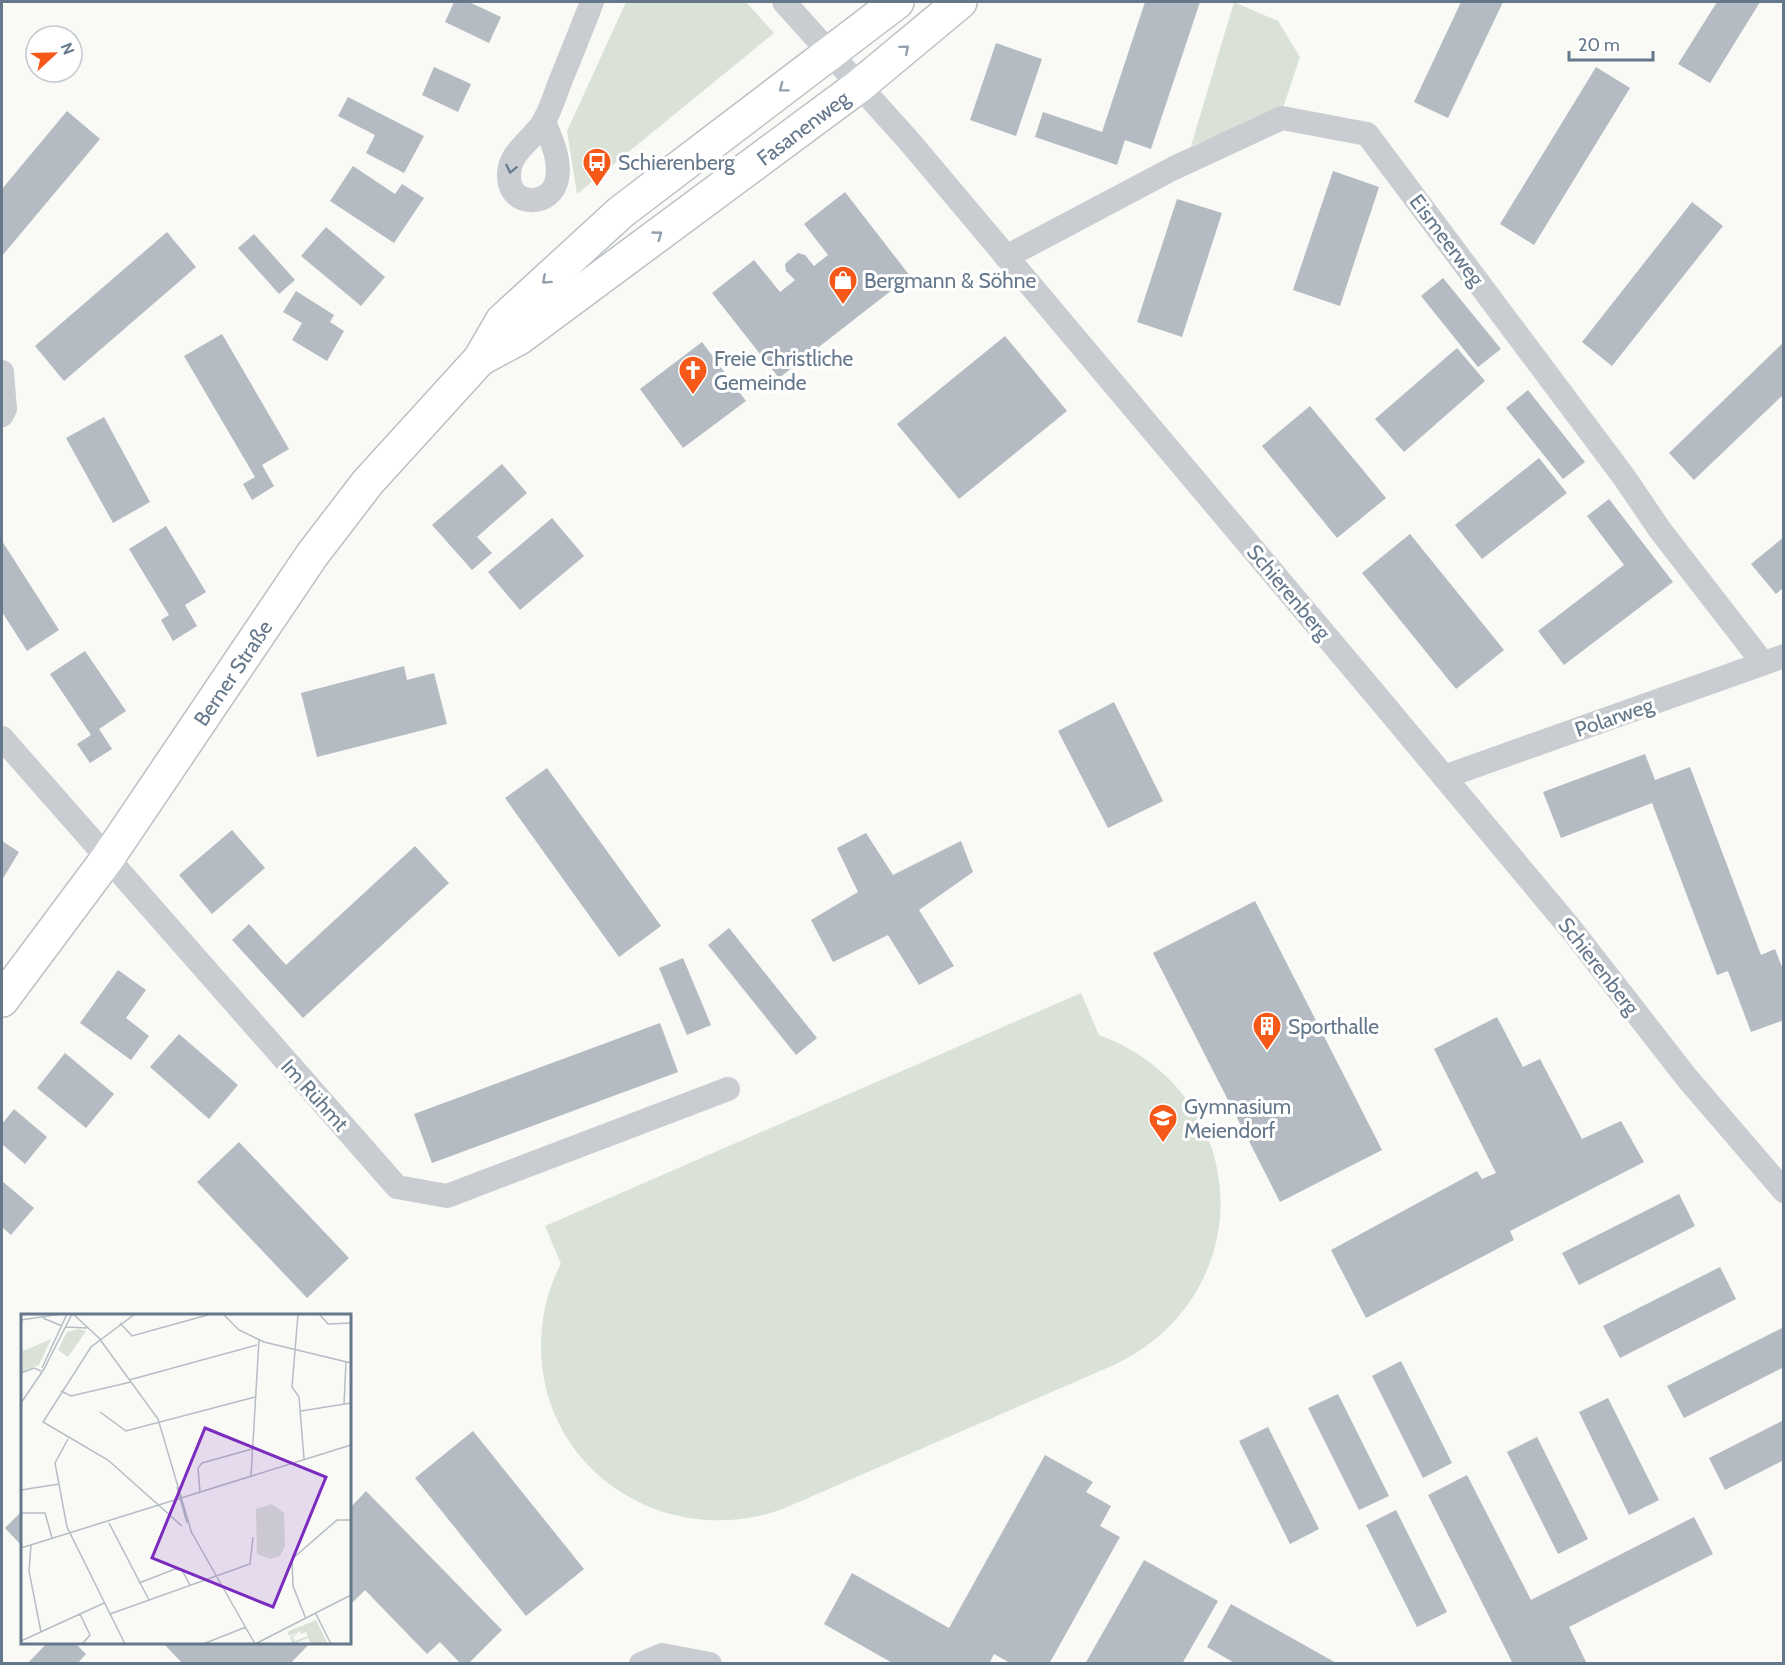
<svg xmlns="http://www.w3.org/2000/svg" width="1785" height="1665" viewBox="0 0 1785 1665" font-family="Cabin,sans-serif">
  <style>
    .green { fill: #dae2d7 }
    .building { fill: #b4bbc2 }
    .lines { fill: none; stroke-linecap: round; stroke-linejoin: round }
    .secondary-casing { stroke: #bbc0c5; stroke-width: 36 }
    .minor { stroke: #c9cdd1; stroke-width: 24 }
    .secondary { stroke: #fff; stroke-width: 33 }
    .oneway { stroke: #93a0ae }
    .oneway2 { stroke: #6a7c8e }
    .labels { text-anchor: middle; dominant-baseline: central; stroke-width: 6; stroke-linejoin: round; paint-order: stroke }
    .street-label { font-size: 21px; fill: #65788b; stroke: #fff }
    .poi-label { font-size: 21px; fill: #65788b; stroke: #fff; text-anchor: start }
    .inset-road { fill: none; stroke: #b5bdc5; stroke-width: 1.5 }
    .view { fill: #7b2cbf; fill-opacity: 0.15; stroke: #7b2cbf; stroke-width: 3 }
    .inset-edge { fill: none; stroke: #65788b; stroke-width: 3 }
  </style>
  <rect width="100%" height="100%" fill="#f9f9f6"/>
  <g class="green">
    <polygon points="626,2 746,2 774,33 577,194 567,131"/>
    <polygon points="1234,2 1278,21 1300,57 1283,108 1191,146"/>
    <path d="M 1081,993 L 1099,1035 C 1253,1092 1263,1292 1116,1364 L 785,1508 C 670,1552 542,1474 541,1347 C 541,1319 547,1289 561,1264 L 545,1226 Z"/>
  </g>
  <g class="building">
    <polygon points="454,2 469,2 501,17 489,43 445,22"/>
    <polygon points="1145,2 1200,2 1151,149 1125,140 1117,165 1035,137 1043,112 1102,132"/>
    <polygon points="1461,2 1503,2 1448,118 1414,102"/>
    <polygon points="1717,2 1760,2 1710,83 1678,64"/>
    <polygon points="996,43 1042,59 1016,136 970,120"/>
    <polygon points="434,67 471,84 458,112 422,95"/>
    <polygon points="1596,67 1630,88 1534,245 1500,224"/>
    <polygon points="348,97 424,136 404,173 366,153 375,135 338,116"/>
    <polygon points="67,111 100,139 2,256 2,189"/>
    <polygon points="353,166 395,194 402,184 424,198 394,243 330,201"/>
    <polygon points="1333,171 1379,187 1340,306 1293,290"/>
    <polygon points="845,192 910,276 779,378 712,293 754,260 780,292 795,280 786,271 785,264 792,258 798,253 805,255 814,266 828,255 804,224"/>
    <polygon points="1177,199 1222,213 1182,337 1137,322"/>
    <polygon points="1692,202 1723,226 1612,366 1582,342"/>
    <polygon points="326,227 385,277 361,306 301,256"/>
    <polygon points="167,232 196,267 64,381 35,346"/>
    <polygon points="254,234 295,280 279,294 238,248"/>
    <polygon points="1443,278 1501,349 1478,367 1421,296"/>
    <polygon points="296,291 334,315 330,322 344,331 327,361 292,340 302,323 283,312"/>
    <polygon points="222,334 289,449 262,465 274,486 252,500 243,484 255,477 184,356"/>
    <polygon points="1005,336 1067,411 959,499 897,424"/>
    <polygon points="702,342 746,401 683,448 640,389"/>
    <polygon points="1784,342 1784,394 1694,480 1669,453"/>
    <polygon points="1457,348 1485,381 1404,452 1375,419"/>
    <polygon points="1528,390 1585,462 1563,479 1506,408"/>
    <polygon points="1310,406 1386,498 1337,538 1262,446"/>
    <polygon points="104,417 150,502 113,523 66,438"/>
    <polygon points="1539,458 1567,493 1482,559 1455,525"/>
    <polygon points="502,464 527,493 477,537 492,553 472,570 432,525"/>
    <polygon points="1609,499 1673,582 1564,665 1538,631 1624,565 1587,516"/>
    <polygon points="552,518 584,556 520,610 488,572"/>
    <polygon points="166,526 206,592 185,605 197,626 173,641 161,620 169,615 129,549"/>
    <polygon points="1410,534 1504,650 1456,689 1362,573"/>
    <polygon points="1784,537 1784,587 1776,594 1751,564"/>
    <polygon points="2,541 59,630 27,651 2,612"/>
    <polygon points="85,651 126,711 99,729 112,749 90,763 77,744 91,735 50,674"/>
    <polygon points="404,666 407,680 434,673 447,724 317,757 301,693"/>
    <polygon points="1114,702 1163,801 1108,828 1058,731"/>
    <polygon points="1645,754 1655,780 1690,767 1761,955 1775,949 1784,972 1784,1020 1751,1032 1728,971 1717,975 1652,803 1561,838 1543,792"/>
    <polygon points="547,768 661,926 619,957 505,798"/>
    <polygon points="232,830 265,868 212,914 179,875"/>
    <polygon points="866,833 893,875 961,841 973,872 919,910 954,966 919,985 888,935 833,962 811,920 858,892 837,848"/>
    <polygon points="2,841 19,852 2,880"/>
    <polygon points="415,846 449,883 303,1018 232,940 249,924 286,965"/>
    <polygon points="1255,901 1382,1150 1280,1202 1153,953"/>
    <polygon points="729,928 817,1038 796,1055 708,945"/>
    <polygon points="683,958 711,1025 687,1035 659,968"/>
    <polygon points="118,970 146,990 126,1018 149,1036 131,1060 80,1023"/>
    <polygon points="1497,1017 1523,1067 1540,1059 1582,1139 1621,1121 1644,1162 1510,1231 1514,1240 1366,1318 1331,1250 1477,1171 1482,1179 1496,1173 1434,1049"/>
    <polygon points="660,1023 678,1072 432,1163 414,1114"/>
    <polygon points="179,1034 238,1085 209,1119 150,1067"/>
    <polygon points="65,1053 114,1094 86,1128 37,1088"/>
    <polygon points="14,1109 47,1137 25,1164 2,1144 2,1124"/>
    <polygon points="239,1142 349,1258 307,1298 197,1182"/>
    <polygon points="2,1181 34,1208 11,1235 2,1227"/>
    <polygon points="1679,1194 1695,1226 1579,1285 1562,1253"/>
    <polygon points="1720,1267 1736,1299 1620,1358 1603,1326"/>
    <polygon points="1784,1327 1784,1367 1684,1418 1667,1386"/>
    <polygon points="1401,1361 1452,1463 1423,1478 1372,1376"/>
    <polygon points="1338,1394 1389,1496 1359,1510 1308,1408"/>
    <polygon points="1608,1398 1659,1500 1629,1515 1579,1412"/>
    <polygon points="1784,1420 1784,1460 1725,1490 1709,1458"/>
    <polygon points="1268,1427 1319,1529 1290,1544 1239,1441"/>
    <polygon points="473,1431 584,1569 526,1616 415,1478"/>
    <polygon points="1537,1437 1588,1539 1558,1554 1507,1452"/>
    <polygon points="1045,1455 1093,1482 1086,1492 1111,1506 1100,1526 1120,1537 1049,1664 1012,1664 994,1654 989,1664 894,1664 824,1624 852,1573 949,1628"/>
    <polygon points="1467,1475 1531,1600 1694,1517 1713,1554 1569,1627 1587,1664 1513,1664 1428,1495"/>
    <polygon points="366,1491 502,1630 468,1664 461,1664 440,1642 427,1654 365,1590 350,1605 350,1508"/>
    <polygon points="1396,1510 1447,1612 1417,1627 1366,1525"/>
    <polygon points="22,1511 22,1546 5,1528"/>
    <polygon points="1144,1560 1218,1601 1182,1664 1085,1664"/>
    <polygon points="1231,1604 1338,1664 1236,1664 1207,1647"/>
    <polygon points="48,1642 74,1642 86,1654 77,1664 27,1664"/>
    <polygon points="162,1642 311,1642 290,1664 183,1664"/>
  </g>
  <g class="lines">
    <g class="secondary-casing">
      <g id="secondary">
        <polyline points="480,359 519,338 859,86 960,2"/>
        <polyline points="2,1000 107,859 312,555 368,482 480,359 502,321 621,212 897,2"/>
      </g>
    </g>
    <g class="minor">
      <polyline points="784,2 909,141 1380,700 1571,929 1687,1078 1784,1191"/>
      <path d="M 544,122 C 551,139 561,160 557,179 C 552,207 510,208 509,177 C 508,151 533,141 544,121 C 551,109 555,95 560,82 C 571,55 582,28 592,2"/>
      <polyline points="1006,257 1174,168 1282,118 1367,134 1624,477 1660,530 1763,663"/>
      <polyline points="2,372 5,409 2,415"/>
      <polyline points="2,738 397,1187 447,1196 728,1089"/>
      <polyline points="1444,777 1784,656"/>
      <polyline points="641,1664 662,1655 710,1664"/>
    </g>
    <use href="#secondary" class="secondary"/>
  </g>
  <defs><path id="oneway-chevron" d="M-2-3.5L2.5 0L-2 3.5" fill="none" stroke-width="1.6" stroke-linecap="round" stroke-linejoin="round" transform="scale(1.5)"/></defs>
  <g class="oneway">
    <use href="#oneway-chevron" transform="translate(905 49) rotate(-40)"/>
    <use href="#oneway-chevron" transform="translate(783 88) rotate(143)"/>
    <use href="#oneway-chevron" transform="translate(658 235) rotate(-36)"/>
    <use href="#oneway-chevron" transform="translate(546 280) rotate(138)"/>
  </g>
  <use class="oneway2" href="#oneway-chevron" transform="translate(511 169) rotate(102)"/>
  <defs>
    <g id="bus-pin" transform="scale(1.5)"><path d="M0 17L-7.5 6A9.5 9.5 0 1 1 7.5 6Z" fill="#f65819" stroke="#fff"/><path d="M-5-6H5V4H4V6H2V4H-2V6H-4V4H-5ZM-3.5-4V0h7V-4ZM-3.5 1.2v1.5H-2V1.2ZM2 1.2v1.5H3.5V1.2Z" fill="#fff"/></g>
    <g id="shop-pin" transform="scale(1.5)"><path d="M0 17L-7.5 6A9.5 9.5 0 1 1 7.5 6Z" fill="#f65819" stroke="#fff"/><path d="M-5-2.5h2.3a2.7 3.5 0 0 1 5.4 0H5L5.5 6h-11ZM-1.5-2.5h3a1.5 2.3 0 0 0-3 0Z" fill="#fff"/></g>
    <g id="church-pin" transform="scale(1.5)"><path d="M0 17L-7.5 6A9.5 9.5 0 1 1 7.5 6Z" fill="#f65819" stroke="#fff"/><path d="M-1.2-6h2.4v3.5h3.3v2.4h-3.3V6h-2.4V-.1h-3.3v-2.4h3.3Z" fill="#fff"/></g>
    <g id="building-pin" transform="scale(1.5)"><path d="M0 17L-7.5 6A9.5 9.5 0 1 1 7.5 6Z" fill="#f65819" stroke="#fff"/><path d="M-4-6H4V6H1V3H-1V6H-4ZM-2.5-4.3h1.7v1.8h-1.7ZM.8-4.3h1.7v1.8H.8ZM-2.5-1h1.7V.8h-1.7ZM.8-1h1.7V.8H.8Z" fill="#fff"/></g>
    <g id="school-pin" transform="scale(1.5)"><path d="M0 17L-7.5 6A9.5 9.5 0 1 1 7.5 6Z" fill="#f65819" stroke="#fff"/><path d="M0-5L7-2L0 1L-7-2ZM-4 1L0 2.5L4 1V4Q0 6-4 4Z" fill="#fff"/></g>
  </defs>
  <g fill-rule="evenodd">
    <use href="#bus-pin" x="597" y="162"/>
    <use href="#shop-pin" x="843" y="280"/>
    <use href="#church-pin" x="693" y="370"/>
    <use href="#building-pin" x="1267" y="1026"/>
    <use href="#school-pin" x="1163" y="1118"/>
  </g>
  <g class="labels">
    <g class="street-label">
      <text transform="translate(803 128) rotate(-37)">Fasanenweg</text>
      <text transform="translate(1447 240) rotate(53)">Eismeerweg</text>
      <text transform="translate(1289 592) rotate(50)">Schierenberg</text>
      <text transform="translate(233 673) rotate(-56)">Berner Straße</text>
      <text transform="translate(1614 717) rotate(-19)">Polarweg</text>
      <text transform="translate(1599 966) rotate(52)">Schierenberg</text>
      <text transform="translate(315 1095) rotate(48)">Im Rühmt</text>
    </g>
    <g class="poi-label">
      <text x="618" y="162">Schierenberg</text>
      <text x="864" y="280">Bergmann &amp; Söhne</text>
      <text x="714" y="358">Freie Christliche<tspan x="714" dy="24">Gemeinde</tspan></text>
      <text x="1288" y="1026">Sporthalle</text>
      <text x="1184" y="1106">Gymnasium<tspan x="1184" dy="24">Meiendorf</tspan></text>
    </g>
  </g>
  <g transform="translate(21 1314)">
    <rect width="330" height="330" fill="#f9f9f6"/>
    <path d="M 57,15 L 65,17 L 47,43 L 37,36 L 46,18 ZM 30,25 L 18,51 L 0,58 L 0,38 ZM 251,190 L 263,199 L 264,232 L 259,242 L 249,245 L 236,240 L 235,195 ZM 295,306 L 307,330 L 290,330 L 287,324 L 272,330 L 269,323 L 277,319 L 272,323 L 274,327 L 287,322 L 285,318 L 279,320 L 280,317 L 268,322 L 266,318 Z" fill="#dae2d7"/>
    <path class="inset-road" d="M 52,0 L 78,24 L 137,105 L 171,220M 114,0 L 70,33 L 22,108 L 87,146 L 161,212 L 156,208M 202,0 L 218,16 L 243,28 L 330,49M 277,0 L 271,73 L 278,83 L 283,145M 298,0 L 307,10 L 330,9M 22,4 L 41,12M 0,6 L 40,0M 99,9 L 111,22 L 190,0M 44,13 L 66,14M 21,54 L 46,0M 0,59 L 13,54 L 20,57M 108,66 L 236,31M 40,77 L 50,82 L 110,68M 0,89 L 23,55 L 51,0M 323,90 L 325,48M 280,97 L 330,89M 79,98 L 105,117 L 234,83M 47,125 L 34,149 L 46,213 L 104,330M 230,162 L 238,26M 156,173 L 166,209M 0,176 L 38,170M 179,178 L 177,154 L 181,149 L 231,135M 0,199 L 24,199 L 31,224M 88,209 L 128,286M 171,219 L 234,330M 10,231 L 8,257 L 20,318M 0,234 L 330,131M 118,269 L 154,255 L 161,256 L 169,271M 59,300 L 69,321 L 61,330M 89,300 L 229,250 L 232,223M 295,300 L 310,330M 285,305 L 272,272 L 271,245 L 316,206 L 330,206M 0,327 L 83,289M 182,330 L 225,313M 234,330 L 330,281"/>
    <path class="view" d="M 184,114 L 305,163 L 252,293 L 131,244 Z"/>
    <rect width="330" height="330" class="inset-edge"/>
  </g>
  <rect width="1785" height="1665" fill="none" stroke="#65788b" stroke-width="6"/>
  <g transform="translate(54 54) rotate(68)"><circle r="28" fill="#ffffff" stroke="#c1c9d1" stroke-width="1.5"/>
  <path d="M0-4.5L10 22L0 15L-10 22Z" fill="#f65819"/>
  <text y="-9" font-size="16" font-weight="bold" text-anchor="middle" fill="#65788b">N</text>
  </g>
  <path d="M1569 51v9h84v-9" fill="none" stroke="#65788b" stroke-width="3"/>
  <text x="1578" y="51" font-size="18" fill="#65788b" stroke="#ffffff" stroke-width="4.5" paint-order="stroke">20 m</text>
</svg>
